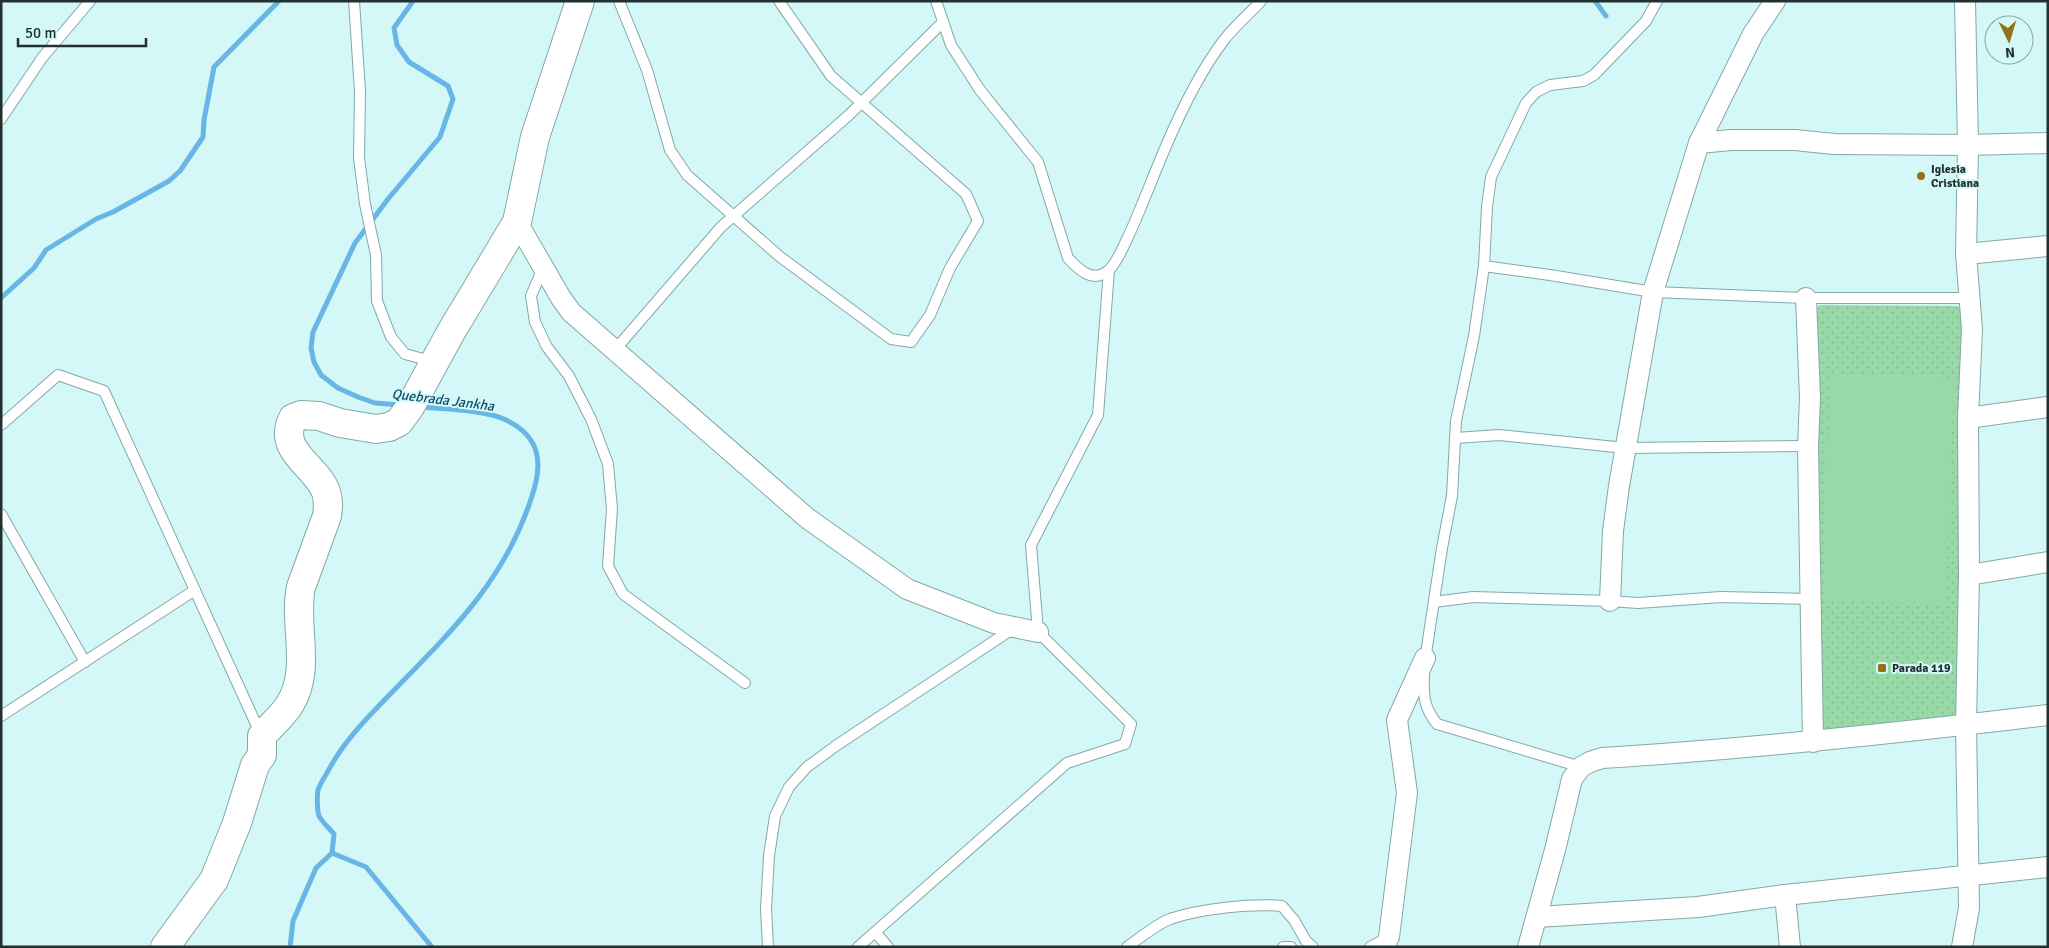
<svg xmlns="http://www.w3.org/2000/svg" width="2049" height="948" viewBox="0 0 2049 948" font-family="Signika,sans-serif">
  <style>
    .grass { fill: url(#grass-dots) }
    .garden { fill: #98d9a8 }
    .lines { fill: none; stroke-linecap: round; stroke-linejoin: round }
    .stream { stroke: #68b6e6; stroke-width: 5 }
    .lane-casing { stroke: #85a8a7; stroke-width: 12 }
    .street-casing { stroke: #85a8a7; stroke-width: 22 }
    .secondary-casing { stroke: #85a8a7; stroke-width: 30 }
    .lane { stroke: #fff; stroke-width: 10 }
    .street { stroke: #fff; stroke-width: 20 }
    .secondary { stroke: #fff; stroke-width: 28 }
    .poi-dot { fill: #927118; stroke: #d3f8f7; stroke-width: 2 }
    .labels { text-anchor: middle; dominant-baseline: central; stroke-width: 4; stroke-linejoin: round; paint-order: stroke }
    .poi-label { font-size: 12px; font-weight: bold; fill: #223030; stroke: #d3f8f7; text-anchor: start }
    .water-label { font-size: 14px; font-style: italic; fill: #104e6e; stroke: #d3f8f7 }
  </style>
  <defs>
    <pattern id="grass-dots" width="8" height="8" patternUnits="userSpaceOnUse" patternTransform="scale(1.25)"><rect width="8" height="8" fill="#98d9a8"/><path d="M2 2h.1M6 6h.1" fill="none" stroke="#83bb91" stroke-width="1.8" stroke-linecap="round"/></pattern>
  </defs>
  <rect width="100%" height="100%" fill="#d3f8f7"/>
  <polygon class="grass" points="1820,305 1957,306 1962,311 1960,713 1956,718 1820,731 1814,311"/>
  <polygon class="garden" points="1829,373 1954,378 1945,605 1824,600"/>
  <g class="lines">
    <g class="stream">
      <polyline points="1595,1 1606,16"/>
      <polyline points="1,298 34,268 46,250 96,219 113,212 169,181 180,171 203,137 204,120 214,67 279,1"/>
      <polyline points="400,405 375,403 358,397 338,388 321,375 314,362 311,348 313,332 355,243 388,199 440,137 453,99 448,86 409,62 397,45 394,28 413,1"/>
      <polyline points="332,853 366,867 432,947"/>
      <path d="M 290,947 L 293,921 L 316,868 L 332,853 L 334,834 C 330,829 322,822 319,816 C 317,811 317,795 318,790 C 320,784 324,778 327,773 C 345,738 374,711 401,683 C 458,625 507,575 532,496 C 543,463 541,437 506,420 C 486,410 444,409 420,407"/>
    </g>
    <g class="lane-casing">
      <g id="lane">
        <polyline points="354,1 360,91 359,158 365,204 376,255 377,301 391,337 405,354 434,362"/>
        <polyline points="619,1 647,70 670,150 687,175 779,256 891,339 911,342 930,315 950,268 978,221 966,194 831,76 779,1"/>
        <path d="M 936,1 L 951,45 L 980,90 L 1038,162 L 1068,258 C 1079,270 1093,284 1109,270 C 1118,261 1123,247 1128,237 C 1142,207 1153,176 1166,146 C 1181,111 1201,70 1224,40 C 1235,26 1249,14 1261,1"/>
        <polyline points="1,119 42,58 90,1"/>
        <polyline points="1484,266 1550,275 1653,292 1806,298 1969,298"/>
        <polyline points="543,268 531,296 535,322 547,347 569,376 591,419 608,464 612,509 608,566 623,594 745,683"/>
        <polyline points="614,351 721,227 849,115 943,22"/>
        <polyline points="1,425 58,375 104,391 261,735"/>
        <polyline points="1456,438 1499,435 1625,448 1808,446"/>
        <polyline points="1,514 85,662"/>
        <polyline points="1434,602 1473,597 1610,601 1638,603 1721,597 1811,599"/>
        <polyline points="1425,660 1442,548 1452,496 1456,421 1474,336 1484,266 1487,207 1491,177 1526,103 1536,92 1550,85 1583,81 1594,75 1646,21 1657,1"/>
        <path d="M 1424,674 C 1423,695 1424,708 1437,724 L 1581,767"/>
        <polyline points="1,716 195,590"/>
        <polyline points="876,933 888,947"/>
        <polyline points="768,947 766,909 769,856 775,816 789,787 807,767 837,745 1014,628"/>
        <polyline points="858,947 1067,763 1125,744 1131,724 1038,632 1031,545 1098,415 1109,270"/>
        <path d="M 1127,947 C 1140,938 1155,925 1170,919 C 1199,909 1252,903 1282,906 L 1294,920 L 1306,941 L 1313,947"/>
        <polyline points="1283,947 1291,947"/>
        <polyline points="1370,947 1389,937 1392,947"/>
      </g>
    </g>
    <g class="street-casing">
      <g id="street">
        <polyline points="1699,143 1731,140 1795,140 1834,144 1968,145 2048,143"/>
        <polyline points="517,222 561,298 571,312 807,518 907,589 994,623 1038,632"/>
        <polyline points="1966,254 2048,246"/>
        <polyline points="1806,298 1810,398 1808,446 1813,742"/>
        <polyline points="1968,418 2048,407"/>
        <polyline points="1969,575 2048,562"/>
        <polyline points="1610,601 1613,531 1619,486 1653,292 1699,143 1753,34 1775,1"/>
        <polyline points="1785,895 1790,947"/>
        <polyline points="1537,917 1698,907 1785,895 2048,867"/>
        <polyline points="1389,937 1407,793 1397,720 1425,658"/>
        <path d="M 1528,947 L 1555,850 L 1572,779 L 1581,767 L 1590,762 L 1602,758 C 1751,749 1899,733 2048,715"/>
        <polyline points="1962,947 1969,908 1966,725 1969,575 1968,418 1972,329 1966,254 1968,145 1965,1"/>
      </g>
    </g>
    <g class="secondary-casing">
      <path id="secondary" d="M 165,947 L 214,880 L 237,823 L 255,765 L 262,755 L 262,736 C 270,726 283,716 290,704 C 312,668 293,626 301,587 L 327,516 C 328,508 329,500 326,492 C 317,466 276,451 293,418 L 301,415 L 319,416 L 340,423 L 376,429 L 389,427 L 399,422 L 410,407 L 451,332 L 517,222 L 535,137 L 580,1"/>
    </g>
    <use href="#lane" class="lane"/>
    <use href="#street" class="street"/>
    <use href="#secondary" class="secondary"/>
  </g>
  <g class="poi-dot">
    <circle cx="1921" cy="176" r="5"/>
    <rect x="1877" y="663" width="10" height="10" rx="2.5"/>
  </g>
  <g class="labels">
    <g class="poi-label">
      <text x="1931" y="169">Iglesia<tspan x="1931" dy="14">Cristiana</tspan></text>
      <text x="1892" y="668">Parada 119</text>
    </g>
    <g class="water-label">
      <text transform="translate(443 400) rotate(7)">Quebrada Jankha</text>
    </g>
  </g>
  <rect width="2049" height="948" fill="none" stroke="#223030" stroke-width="5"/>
  <g transform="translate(2009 40) rotate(175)"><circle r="24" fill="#d3f8f7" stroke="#8ca8a7"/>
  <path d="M0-4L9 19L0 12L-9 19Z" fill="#927118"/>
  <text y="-8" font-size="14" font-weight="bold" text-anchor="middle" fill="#223030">N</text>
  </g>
  <path d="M18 38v8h128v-8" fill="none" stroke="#223030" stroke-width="2.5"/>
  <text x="25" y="38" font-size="15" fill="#223030" stroke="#d3f8f7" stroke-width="4" paint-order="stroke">50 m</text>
</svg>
